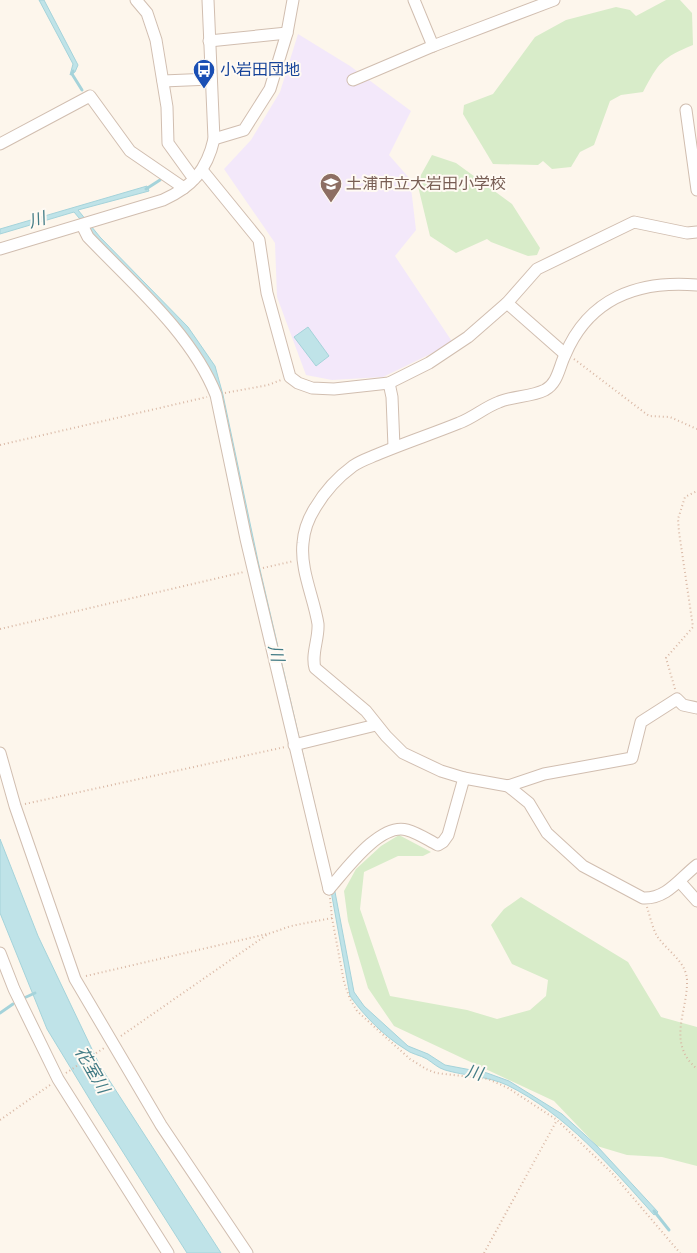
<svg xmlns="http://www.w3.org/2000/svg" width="697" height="1253" viewBox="0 0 697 1253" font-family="'Alegreya Sans','Noto Sans JP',sans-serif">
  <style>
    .education { fill: #f3e8fa }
    .green { fill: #d8ecc9 }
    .water { fill: #bfe3e8; stroke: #a5d3da }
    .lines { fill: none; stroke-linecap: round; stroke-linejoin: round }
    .stream { stroke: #a5d3da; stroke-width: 3 }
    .minor-casing { stroke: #d1beb0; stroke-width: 13 }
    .path { stroke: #d9b8a5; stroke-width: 2; stroke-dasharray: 1 3; stroke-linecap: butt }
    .minor { stroke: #fff; stroke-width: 11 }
    .labels { text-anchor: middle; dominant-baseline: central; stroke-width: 4; stroke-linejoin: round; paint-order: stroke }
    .transit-label { font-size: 16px; fill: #164399; stroke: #fffaf3; text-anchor: start }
    .education-label { font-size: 16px; fill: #785e54; stroke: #fffaf3; text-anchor: start }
    .water-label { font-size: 17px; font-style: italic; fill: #437c86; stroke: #fffaf3 }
  </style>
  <rect width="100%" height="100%" fill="#fdf6ec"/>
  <polygon class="education" points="298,34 350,66 411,111 389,155 410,179 416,230 395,256 453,343 383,377 332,380 306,375 277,297 275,243 224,169 251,140 280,92"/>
  <g class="green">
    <path d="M 666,0 L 680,0 L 692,13 L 693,45 C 662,58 659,62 643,92 L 621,95 L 610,101 L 594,145 L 580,152 L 571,167 L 552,169 L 543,161 L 538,165 L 493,164 L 463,114 L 464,105 L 493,94 L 535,37 L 566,20 L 616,7 L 630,10 L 636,16 Z"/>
    <polygon points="432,155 456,163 512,204 540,248 537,255 528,256 491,242 487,239 456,253 430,236 417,182"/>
    <polygon points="399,835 431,852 423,856 398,856 364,872 360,909 390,996 467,1010 497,1019 530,1010 546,996 548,980 512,964 491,925 504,909 521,897 628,962 661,1017 697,1027 697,1166 662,1157 627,1155 597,1146 554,1101 394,1026 368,988 348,921 344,891 356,869 381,846"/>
  </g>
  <g class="water">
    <polygon points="39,0 44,0 78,65 75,72 70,75 73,64"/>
    <path d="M 147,186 L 149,191 L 78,210 L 100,237 L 188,327 L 215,366 L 223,395 L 258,561 L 335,892 L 354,992 L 364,1006 L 408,1046 L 428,1054 L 445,1065 L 487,1073 L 509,1081 L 562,1114 L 597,1146 L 658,1212 L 654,1215 C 611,1167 566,1114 507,1085 C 487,1076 465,1076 445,1070 C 438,1068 433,1063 427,1059 C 420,1055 411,1054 405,1049 C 384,1036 364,1016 350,996 L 331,891 L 216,387 C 202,346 171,317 142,287 C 118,262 95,238 74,212 L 0,234 L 0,229 Z"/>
    <polygon points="308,327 329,356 316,366 294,337"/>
    <polygon points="0,839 38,936 100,1066 221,1253 187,1253 95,1108 47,1029 0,913"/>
  </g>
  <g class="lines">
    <g class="stream">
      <polyline points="73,71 72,74 82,90"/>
      <polyline points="146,189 160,180"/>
      <polyline points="24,998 35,993"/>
      <polyline points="0,1013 13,1004"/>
      <polyline points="654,1211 669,1230"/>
    </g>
    <g class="minor-casing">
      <g id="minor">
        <polyline points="136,0 147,13 156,40 167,107 168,143 194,179"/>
        <polyline points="414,0 433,46"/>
        <polyline points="209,41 287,33"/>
        <polyline points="353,80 433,46 554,0"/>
        <polyline points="163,81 211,79"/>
        <polyline points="686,110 697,190"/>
        <polyline points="214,139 244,130 270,89 287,33 293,0"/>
        <polyline points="0,144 90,96 130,151 184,188"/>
        <polyline points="202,170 259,240 267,293 290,377 298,383 312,388 334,389 389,383 429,363 468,337 507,303 537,269 634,222 687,233 697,232"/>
        <path d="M 82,225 L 88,237 C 133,284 192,334 216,395 L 246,539 L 329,889"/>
        <path d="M 0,249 L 163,200 C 192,187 207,170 214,139 L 208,0"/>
        <path d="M 697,285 C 638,280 589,298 565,355 C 559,367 558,383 545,390 C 531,397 513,396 499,402 C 485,407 473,418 459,423 C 432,434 404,443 376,455 C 369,458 360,461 353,466 C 338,477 325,491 315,508 C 308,519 304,529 303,543 C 300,570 314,598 318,624 C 319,639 311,654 315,668 L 366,711 L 386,736 L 403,753 L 441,771 L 464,778 L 508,786 L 544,774 L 632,758 L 641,722 L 677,699 L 683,705 L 697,708"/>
        <polyline points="507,303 565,354"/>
        <polyline points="389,383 392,397 394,447"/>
        <polyline points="294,745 376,725"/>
        <polyline points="0,753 15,806 75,979 161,1125 247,1253"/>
        <path d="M 508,786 L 529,803 L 547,833 L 583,866 L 643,898 C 667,899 680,878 697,865"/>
        <polyline points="680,882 697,901"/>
        <path d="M 329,889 C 345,871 380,822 407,830 C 418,833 428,840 438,845 L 443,842 L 448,835 L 464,778"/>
        <polyline points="0,953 14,989 58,1079 168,1253"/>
      </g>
    </g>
    <g class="path">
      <polyline points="574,359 649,416 670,417 697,429"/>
      <polyline points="225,393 268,385 281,380"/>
      <polyline points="0,445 207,397"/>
      <polyline points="263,568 294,561"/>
      <polyline points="0,629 244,572"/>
      <polyline points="675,689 666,658 693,627 679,532 678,519 685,497 697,491"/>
      <polyline points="25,804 285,747"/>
      <path d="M 647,907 C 650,916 652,927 657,936 C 667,951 686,961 687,980 C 688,1012 666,1042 697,1069"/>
      <polyline points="332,918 344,982 350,999 357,1011 380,1032 410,1059 426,1069 436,1073 488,1079 508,1088 557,1120 612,1173 680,1253"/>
      <polyline points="86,976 267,934"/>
      <polyline points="121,1036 268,934 291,926 332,918 330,898"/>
      <polyline points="66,1073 104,1048"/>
      <polyline points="0,1120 50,1085"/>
      <polyline points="484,1253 557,1120"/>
    </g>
    <use href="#minor" class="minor"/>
  </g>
  <defs>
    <g id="bus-pin" transform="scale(1.15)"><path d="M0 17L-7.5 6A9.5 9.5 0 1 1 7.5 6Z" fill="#1a4fb4" stroke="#fffaf3"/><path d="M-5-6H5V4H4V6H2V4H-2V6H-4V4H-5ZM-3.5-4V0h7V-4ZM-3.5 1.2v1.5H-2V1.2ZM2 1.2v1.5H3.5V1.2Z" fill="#fff"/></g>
    <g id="school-pin" transform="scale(1.15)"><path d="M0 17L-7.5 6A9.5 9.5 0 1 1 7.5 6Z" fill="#8d6e63" stroke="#fffaf3"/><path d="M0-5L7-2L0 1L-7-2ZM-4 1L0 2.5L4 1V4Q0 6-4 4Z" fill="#fff"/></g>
  </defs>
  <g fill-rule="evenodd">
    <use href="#bus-pin" x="204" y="70"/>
    <use href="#school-pin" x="331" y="184"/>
  </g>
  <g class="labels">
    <g class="transit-label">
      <text x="220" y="70">小岩田団地</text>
    </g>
    <g class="education-label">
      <text x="346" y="184">土浦市立大岩田小学校</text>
    </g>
    <g class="water-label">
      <text transform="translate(37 220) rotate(-16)">川</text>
      <text transform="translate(276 653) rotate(77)">川</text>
      <text transform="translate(92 1070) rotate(60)">花室川</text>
      <text transform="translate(474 1073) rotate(12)">川</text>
    </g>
  </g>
</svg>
